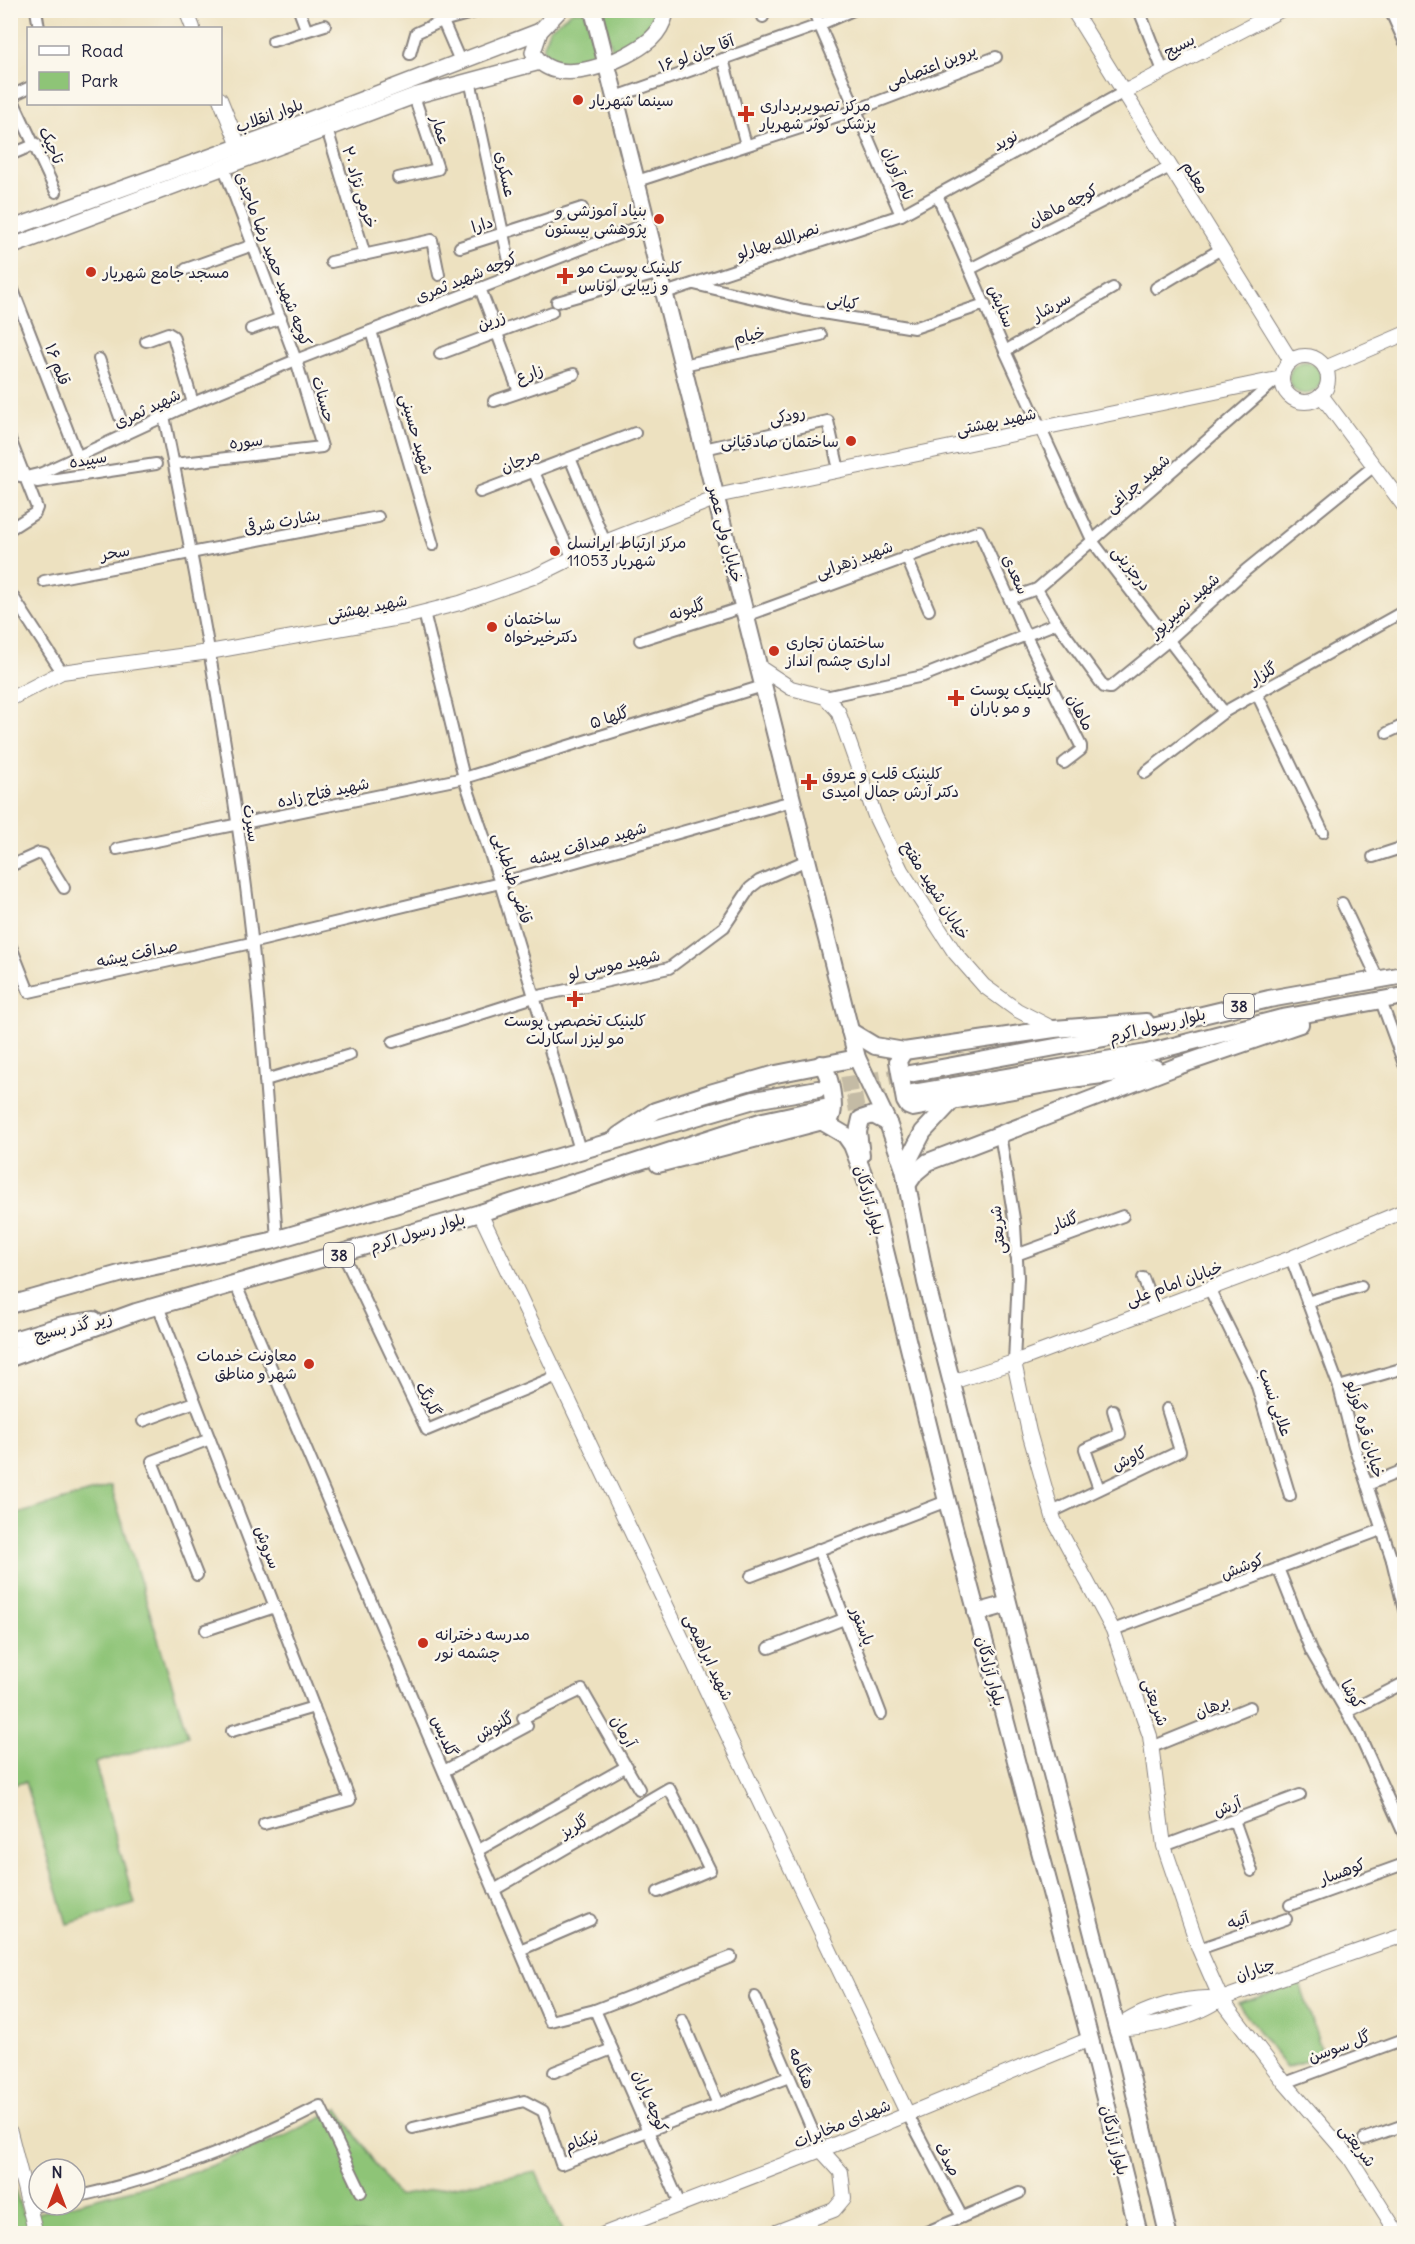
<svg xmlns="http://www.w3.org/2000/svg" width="1415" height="2244" viewBox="0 0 1415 2244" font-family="Delius,'Playpen Sans Arabic',sans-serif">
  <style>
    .green { fill: #8ec477; stroke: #587359; stroke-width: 1.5 }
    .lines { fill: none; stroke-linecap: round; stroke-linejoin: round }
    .primary-tunnel { stroke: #c4bba5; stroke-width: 16; stroke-dasharray: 16 8; stroke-linecap: butt }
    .minor-casing { stroke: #88827e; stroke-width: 14 }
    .tertiary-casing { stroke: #88827e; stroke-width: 16 }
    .secondary-casing { stroke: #88827e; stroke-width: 18 }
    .primary-casing { stroke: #88827e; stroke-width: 20 }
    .minor { stroke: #fff; stroke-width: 10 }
    .tertiary { stroke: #fff; stroke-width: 14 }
    .secondary { stroke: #fff; stroke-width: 15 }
    .primary { stroke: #fff; stroke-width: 16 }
    .poi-dot { fill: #c8321e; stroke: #fbf7ec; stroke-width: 2 }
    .labels { text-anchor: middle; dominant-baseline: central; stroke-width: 5; stroke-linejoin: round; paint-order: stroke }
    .shield { fill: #fbf7ec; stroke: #636270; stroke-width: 1.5 }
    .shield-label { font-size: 15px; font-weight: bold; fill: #22223b }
    .street-label { font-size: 16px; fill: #22223b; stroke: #fbf7ec }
    .poi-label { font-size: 16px; fill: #22223b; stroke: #fbf7ec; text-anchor: start }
  </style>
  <rect width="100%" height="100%" fill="#fbf7ec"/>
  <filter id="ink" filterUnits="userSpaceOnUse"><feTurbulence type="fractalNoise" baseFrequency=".0167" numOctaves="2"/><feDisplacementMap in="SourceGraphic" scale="12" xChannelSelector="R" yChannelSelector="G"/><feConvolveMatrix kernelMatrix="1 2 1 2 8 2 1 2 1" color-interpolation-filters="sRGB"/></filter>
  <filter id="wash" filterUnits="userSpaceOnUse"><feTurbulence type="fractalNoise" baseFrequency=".008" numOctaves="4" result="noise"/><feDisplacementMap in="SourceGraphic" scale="24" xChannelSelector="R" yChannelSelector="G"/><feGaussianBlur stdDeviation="1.35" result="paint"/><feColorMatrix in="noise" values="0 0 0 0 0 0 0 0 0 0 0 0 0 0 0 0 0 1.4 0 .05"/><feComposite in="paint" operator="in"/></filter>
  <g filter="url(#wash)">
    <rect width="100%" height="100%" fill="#ede1c0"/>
    <g class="green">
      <path d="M 657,10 C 658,31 629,44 613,52 L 601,11 Z"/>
      <path d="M 573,11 L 585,11 L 597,58 C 579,62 552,70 543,48 L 549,29 Z"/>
      <circle cx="1305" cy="378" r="16"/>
      <polygon points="111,1486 188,1736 95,1763 135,1904 67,1924 25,1782 11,1785 11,1516"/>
      <polygon points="1300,1983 1323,2055 1286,2068 1238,2004"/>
      <polygon points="338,2109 397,2196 536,2172 563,2233 11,2233 10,2175 23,2214 38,2213 184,2176 283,2137"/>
    </g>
  </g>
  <g filter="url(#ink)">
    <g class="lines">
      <g class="primary-tunnel">
        <polyline points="818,1089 909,1074"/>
        <polyline points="824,1108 913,1093"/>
      </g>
      <g class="minor-casing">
        <g id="minor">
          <polyline points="36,10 39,28"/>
          <polyline points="299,10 306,29"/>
          <polyline points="438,10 460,61"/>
          <polyline points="762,10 763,17"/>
          <polyline points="813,10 901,215"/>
          <polyline points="1139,10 1163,71"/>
          <polyline points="1390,10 1404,41"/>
          <polyline points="964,11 965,10"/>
          <polyline points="273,41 325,25"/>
          <polyline points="410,54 416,33 442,21 483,10"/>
          <polyline points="723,59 746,145"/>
          <polyline points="470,80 512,275"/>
          <polyline points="28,88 11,96 56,192"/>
          <polyline points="616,97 819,25 853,10"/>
          <polyline points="327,129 365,255"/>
          <polyline points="10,155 36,144"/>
          <polyline points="398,178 438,169 414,96"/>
          <polyline points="637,181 856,110 996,57"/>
          <polyline points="937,195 1005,351 1093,542 1224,712"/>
          <polyline points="460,247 582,208"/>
          <polyline points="331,262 432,240 439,275"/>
          <polyline points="186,269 253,245"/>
          <polyline points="970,269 1170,167"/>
          <polyline points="10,282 78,457"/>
          <polyline points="694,284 804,310 914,328 985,304"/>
          <polyline points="480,288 519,392"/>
          <polyline points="1156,288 1221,249"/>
          <polyline points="665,293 901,215 1124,92"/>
          <polyline points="557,302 660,273"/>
          <polyline points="251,329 281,318"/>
          <polyline points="371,331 433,545"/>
          <polyline points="146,341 168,333 173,336 193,403"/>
          <polyline points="1005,351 1113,288"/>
          <polyline points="440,354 552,312"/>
          <polyline points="99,359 126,434"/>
          <polyline points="683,365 821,335"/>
          <polyline points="494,401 574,374"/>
          <path d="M 164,416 C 192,553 218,690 238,828 C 258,964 267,1102 277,1239"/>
          <polyline points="10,439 37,508 35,513 10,529"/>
          <polyline points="704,449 828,421 839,470"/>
          <polyline points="570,458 605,542"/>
          <polyline points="174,464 322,447 296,360 224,168"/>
          <polyline points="533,470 573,559"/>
          <polyline points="10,474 26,477 42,473 193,403 296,360 648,223"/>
          <polyline points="26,477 37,482 156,464"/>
          <polyline points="480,492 635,433"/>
          <polyline points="906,556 929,610"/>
          <polyline points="44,581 378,517"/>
          <polyline points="1037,589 1057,623 1104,687 1110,688 1169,640 1246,570 1374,466"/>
          <polyline points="10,592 62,672"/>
          <polyline points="1011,598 1037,589 1276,380"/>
          <polyline points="424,612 464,778 500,883 580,1150"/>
          <polyline points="746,616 979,531 1026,636 1081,746 1081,750 1064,763"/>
          <polyline points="640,640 744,607"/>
          <polyline points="1257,694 1323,832"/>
          <polyline points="825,697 923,676 1057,623"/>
          <polyline points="1387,733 1404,725"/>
          <polyline points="1145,773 1224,712 1404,611"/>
          <polyline points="117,849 464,778 763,686"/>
          <polyline points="1373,857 1404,847"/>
          <polyline points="10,866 39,853 43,854 64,888"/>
          <polyline points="1342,903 1378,979"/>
          <polyline points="10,944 29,992 251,943 500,883 792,801"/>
          <polyline points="1381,1001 1404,1064"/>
          <polyline points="393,1042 534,997 669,968 724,927 750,888 759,881 807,860"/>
          <polyline points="265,1080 350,1055"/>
          <polyline points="1000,1134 1015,1225 1018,1277 1014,1362"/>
          <polyline points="343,1254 427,1430 557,1376"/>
          <polyline points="1016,1255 1123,1216"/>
          <polyline points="1291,1258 1339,1387 1354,1446 1392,1560 1404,1610"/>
          <polyline points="1143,1278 1154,1307"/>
          <polyline points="236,1285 550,2021 595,2010 731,1957"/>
          <polyline points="1209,1288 1256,1383 1290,1496"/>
          <polyline points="1307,1302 1361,1286"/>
          <polyline points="158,1306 350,1800 264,1824"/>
          <polyline points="1339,1387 1404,1368"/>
          <polyline points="143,1421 195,1402"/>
          <polyline points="1367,1485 1404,1470"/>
          <polyline points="1099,1489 1085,1449 1120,1434 1113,1410"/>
          <polyline points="1052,1512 1180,1451 1167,1409"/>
          <polyline points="818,1549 881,1714"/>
          <polyline points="1392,1560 1404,1557"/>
          <polyline points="1278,1568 1311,1651 1358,1732 1404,1834"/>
          <polyline points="197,1575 152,1461 210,1439"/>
          <polyline points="751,1576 947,1501"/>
          <polyline points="206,1630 275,1607"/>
          <polyline points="1113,1630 1381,1530"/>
          <polyline points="769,1648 844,1619"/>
          <polyline points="1347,1712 1404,1683"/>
          <polyline points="232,1731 314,1707"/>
          <polyline points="1152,1747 1250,1707"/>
          <polyline points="444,1771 527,1726 523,1718 582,1690 639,1789"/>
          <polyline points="1234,1820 1252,1871"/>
          <polyline points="1164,1846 1300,1795"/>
          <polyline points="477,1851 627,1766"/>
          <polyline points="494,1890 669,1788 710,1870 658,1892"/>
          <polyline points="1290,1905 1404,1864"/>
          <polyline points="1199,1949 1286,1919"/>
          <polyline points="520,1950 590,1920"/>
          <polyline points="755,1997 821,2150"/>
          <polyline points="595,2010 680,2204"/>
          <polyline points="682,2020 717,2102"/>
          <polyline points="554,2072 612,2049"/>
          <polyline points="1285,2083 1404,2039"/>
          <polyline points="908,2115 962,2217"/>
          <polyline points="413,2128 524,2101 543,2111 561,2164 789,2077"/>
          <polyline points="1364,2139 1404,2125"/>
          <path d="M 75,2197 C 161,2178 242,2146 320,2106 L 361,2192"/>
          <polyline points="31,2207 41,2205"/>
          <polyline points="922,2234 1019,2193"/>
        </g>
      </g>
      <g class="tertiary-casing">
        <g id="tertiary">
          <polyline points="186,10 193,28"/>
          <polyline points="1073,10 1291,361"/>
          <polyline points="1124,92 1281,10"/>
          <polyline points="220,99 239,146"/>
          <circle cx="1305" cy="379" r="23"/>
          <polyline points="1325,368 1404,334"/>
          <polyline points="1321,395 1404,506"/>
          <polyline points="716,496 1282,378"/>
          <polyline points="759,667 791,688 825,697 838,711 875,816 901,870 955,953 984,986 1017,1010 1054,1029"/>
          <polyline points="10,699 62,672 209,652 405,617 460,603 536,576 605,542 717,498"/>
          <polyline points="480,1213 908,2115"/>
          <polyline points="1014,1362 1029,1432 1054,1520 1113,1630 1150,1736 1164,1846 1199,1949 1221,1999 1285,2083 1350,2158 1398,2234"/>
          <polyline points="952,1382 1014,1362 1291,1258 1404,1211"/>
          <path d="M 1117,2028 C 1147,2029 1196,2017 1221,1999 L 1404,1935"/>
          <path d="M 1117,2028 C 1141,2009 1190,1994 1221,1999"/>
          <polyline points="10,2132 36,2234"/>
          <polyline points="604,2234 821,2150 1090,2039"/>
          <polyline points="771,2234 834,2210 844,2198 841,2172 821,2150"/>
        </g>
      </g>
      <g class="secondary-casing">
        <g id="secondary">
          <path d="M 560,10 L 540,31 L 533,52 C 553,93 627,60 651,39 C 660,31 664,21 667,10"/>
          <polyline points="10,229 262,138 540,31"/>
          <polyline points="10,247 414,96 540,62"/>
        </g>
      </g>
      <g class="primary-casing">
        <g id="primary">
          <polyline points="593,10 857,1058 888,1123 904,1169 926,1282 1117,2028 1126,2056 1168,2234"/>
          <polyline points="850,1031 875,1046 904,1051 1054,1029 1146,1022"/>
          <polyline points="904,1051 898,1061 905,1101 908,1106 913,1108 952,1101"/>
          <polyline points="909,1074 1115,1036 1269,999 1404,975"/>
          <polyline points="913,1093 1147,1053 1282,1018 1404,996"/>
          <polyline points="823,1122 845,1135 852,1145 871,1194 947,1501 1090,2039 1139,2234"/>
          <polyline points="618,1136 655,1111 710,1093 776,1074 857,1058"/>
          <polyline points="861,1155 858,1132 861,1119 873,1115 888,1123"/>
          <path d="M 658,1164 L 830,1119 C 837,1110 830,1072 821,1064"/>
          <polyline points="904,1169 923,1132 952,1101 1079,1078 1155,1068"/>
          <polyline points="907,1185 916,1172 928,1162 1178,1066 1300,1024"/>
          <polyline points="10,1305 123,1273 271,1241 754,1100 818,1089"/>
          <polyline points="10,1341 63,1325 94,1320"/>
          <polyline points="10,1358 136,1312 480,1213 763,1121 824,1108"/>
          <polyline points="976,1613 1008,1604"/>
        </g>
      </g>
      <use href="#minor" class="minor"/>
      <use href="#tertiary" class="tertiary"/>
      <use href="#secondary" class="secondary"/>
      <use href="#primary" class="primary"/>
    </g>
  </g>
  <g class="poi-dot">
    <circle cx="578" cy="100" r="6"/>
    <path d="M743 105h6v6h6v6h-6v6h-6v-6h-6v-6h6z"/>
    <circle cx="659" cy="219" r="6"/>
    <circle cx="91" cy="272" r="6"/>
    <path d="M562 267h6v6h6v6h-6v6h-6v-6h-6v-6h6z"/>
    <circle cx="851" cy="441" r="6"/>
    <circle cx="555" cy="551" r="6"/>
    <circle cx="492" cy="627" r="6"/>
    <circle cx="774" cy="651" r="6"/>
    <path d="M953 689h6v6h6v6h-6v6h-6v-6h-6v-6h6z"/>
    <path d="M806 773h6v6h6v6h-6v6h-6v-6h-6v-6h6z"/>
    <path d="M572 990h6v6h6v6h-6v6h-6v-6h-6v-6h6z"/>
    <circle cx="309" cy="1364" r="6"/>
    <circle cx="423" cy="1643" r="6"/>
  </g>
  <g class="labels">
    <g class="shield">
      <rect x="1224" y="994" width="30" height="24" rx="4.5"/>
      <rect x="324" y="1243" width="30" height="24" rx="4.5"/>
    </g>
    <g class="shield-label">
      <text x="1239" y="1006">38</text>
      <text x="339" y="1255">38</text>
    </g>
    <g class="street-label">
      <text transform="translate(1179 45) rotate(-27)">بسیج</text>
      <text transform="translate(696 53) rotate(-20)">آقا جان لو ۱۶</text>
      <text transform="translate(931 66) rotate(-21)">پروین اعتصامی</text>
      <text transform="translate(269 115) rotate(-20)">بلوار انقلاب</text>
      <text transform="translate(441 130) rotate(72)">عمار</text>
      <text transform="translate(1005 140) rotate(-29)">نوید</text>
      <text transform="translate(52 145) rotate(66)">تاجیک</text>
      <text transform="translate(899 173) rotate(67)">نام آوران</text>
      <text transform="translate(506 174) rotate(78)">عسکری</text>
      <text transform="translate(1196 177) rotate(58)">معلم</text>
      <text transform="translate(360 187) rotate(73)">خرمی نژاد ۲۰</text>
      <text transform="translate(1063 205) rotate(-27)">کوچه ماهان</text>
      <text transform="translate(482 224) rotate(-18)">دارا</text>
      <text transform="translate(778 240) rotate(-18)">نصرالله بهارلو</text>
      <text transform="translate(274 259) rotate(69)">کوچه شهید حمید رضا ماجدی</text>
      <text transform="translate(466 277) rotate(-22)">کوچه شهید ثمری</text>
      <text transform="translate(843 301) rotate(10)">کیانی</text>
      <text transform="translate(1002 306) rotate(67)">ستایش</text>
      <text transform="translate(1051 306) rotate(-30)">سرشار</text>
      <text transform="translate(491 320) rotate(-20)">زرین</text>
      <text transform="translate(749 335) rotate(-12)">خیام</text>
      <text transform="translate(58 364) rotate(69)">قلم ۱۶</text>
      <text transform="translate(529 373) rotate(-19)">زارع</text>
      <text transform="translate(324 399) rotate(74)">حسنات</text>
      <text transform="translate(147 408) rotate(-25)">شهید ثمری</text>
      <text transform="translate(787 415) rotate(-12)">رودکی</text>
      <text transform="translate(996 421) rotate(-12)">شهید بهشتی</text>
      <text transform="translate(417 434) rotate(74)">شهید حسینی</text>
      <text transform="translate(246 441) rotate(-6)">سوره</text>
      <text transform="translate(88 459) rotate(-9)">سپیده</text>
      <text transform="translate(520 460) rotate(-21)">مرجان</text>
      <text transform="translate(1137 483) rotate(-41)">شهید چراغی</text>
      <text transform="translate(282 521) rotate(-11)">بشارت شرقی</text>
      <text transform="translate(726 534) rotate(76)">خیابان ولی عصر</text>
      <text transform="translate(115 552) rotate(-10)">سحر</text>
      <text transform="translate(854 559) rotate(-20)">شهید زهرایی</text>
      <text transform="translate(1132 568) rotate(52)">درجزینی</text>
      <text transform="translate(1016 574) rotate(66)">سعدی</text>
      <text transform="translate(1184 605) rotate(-42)">شهید نصیرپور</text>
      <text transform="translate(367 607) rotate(-11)">شهید بهشتی</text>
      <text transform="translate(687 609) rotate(-18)">گلپونه</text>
      <text transform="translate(1263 673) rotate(-29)">گلزار</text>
      <text transform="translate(1081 712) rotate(63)">ماهان</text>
      <text transform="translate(609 717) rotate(-17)">گلها ۵</text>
      <text transform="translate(323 792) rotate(-12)">شهید فتاح زاده</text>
      <text transform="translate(252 823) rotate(81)">سیرت</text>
      <text transform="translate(588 843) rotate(-16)">شهید صداقت پیشه</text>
      <text transform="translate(513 878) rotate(72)">قاضی طباطبایی</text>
      <text transform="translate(936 890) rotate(58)">خیابان شهید مفتح</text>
      <text transform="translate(137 953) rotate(-12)">صداقت پیشه</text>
      <text transform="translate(614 964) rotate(-12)">شهید موسی لو</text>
      <text transform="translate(1157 1025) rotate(-14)">بلوار رسول اکرم</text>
      <text transform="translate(870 1200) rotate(74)">بلوار آزادگان</text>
      <text transform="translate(1065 1221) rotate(-20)">گلنار</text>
      <text transform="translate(997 1230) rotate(-96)">شریعتی</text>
      <text transform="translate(417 1232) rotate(-17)">بلوار رسول اکرم</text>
      <text transform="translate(1174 1283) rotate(-20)">خیابان امام علی</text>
      <text transform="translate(73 1326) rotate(-13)">زیر گذر بسیج</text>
      <text transform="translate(429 1399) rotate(64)">گلرنگ</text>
      <text transform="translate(1276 1402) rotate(71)">علایی نسب</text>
      <text transform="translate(1366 1429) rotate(74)">خیابان قره گوزلو</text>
      <text transform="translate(1129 1458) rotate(-25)">کاوش</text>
      <text transform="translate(268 1547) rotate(69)">سروش</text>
      <text transform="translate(1242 1566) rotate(-21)">کوشش</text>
      <text transform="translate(863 1626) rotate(69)">پاستور</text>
      <text transform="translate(709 1657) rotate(65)">شهید ابراهیمی</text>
      <text transform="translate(991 1671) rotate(75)">بلوار آزادگان</text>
      <text transform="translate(1353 1694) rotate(60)">کوشا</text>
      <text transform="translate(1156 1702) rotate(71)">شریعتی</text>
      <text transform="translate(1212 1706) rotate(-22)">برهان</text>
      <text transform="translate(494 1726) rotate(-29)">گلنوش</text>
      <text transform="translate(624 1731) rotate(60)">آرمان</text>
      <text transform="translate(445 1736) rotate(67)">گلدیس</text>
      <text transform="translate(1227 1806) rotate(-21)">آرش</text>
      <text transform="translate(574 1826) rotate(-30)">گلریز</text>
      <text transform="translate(1342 1871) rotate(-20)">کوهسار</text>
      <text transform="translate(1238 1920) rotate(-19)">آتیه</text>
      <text transform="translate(1255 1969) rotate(-19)">چناران</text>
      <text transform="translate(1339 2046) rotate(-20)">گل سوسن</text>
      <text transform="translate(802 2068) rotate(67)">هنگامه</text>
      <text transform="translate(651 2101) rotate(67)">کوچه یاران</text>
      <text transform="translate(842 2123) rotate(-22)">شهدای مخابرات</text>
      <text transform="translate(581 2140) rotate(-22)">نیکنام</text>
      <text transform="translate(1115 2140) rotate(76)">بلوار آزادگان</text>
      <text transform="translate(1358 2145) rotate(53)">شریعتی</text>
      <text transform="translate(948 2159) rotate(62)">صدف</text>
    </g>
    <g class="poi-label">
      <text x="590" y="100">سینما شهریار</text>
      <text x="760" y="105">مرکز تصویربرداری<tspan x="760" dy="18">پزشکی کوثر شهریار</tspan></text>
      <text x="647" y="210" text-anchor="end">بنیاد آموزشی و<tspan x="647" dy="18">پژوهشی بیستون</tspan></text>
      <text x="578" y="267">کلینیک پوست مو<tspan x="578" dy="18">و زیبایی لوناس</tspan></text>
      <text x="103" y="272">مسجد جامع شهریار</text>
      <text x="839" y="441" text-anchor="end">ساختمان صادقیانی</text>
      <text x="567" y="542">مرکز ارتباط ایرانسل<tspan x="567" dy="18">11053 شهریار</tspan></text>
      <text x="504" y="618">ساختمان<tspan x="504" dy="18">دکترخیرخواه</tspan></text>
      <text x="786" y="642">ساختمان تجاری<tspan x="786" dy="18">اداری چشم انداز</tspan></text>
      <text x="970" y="689">کلینیک پوست<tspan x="970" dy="18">و مو باران</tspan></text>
      <text x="822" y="773">کلینیک قلب و عروق<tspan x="822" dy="18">دکتر آرش جمال امیدی</tspan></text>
      <text x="575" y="1020" text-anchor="middle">کلینیک تخصصی پوست<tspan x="575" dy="18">مو لیزر اسکارلت</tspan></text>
      <text x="297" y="1355" text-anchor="end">معاونت خدمات<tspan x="297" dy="18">شهر و مناطق</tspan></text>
      <text x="435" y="1634">مدرسه دخترانه<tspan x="435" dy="18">چشمه نور</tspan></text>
    </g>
  </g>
  <rect width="1415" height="2244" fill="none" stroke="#fbf7ec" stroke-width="36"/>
  <rect x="27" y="27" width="195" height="78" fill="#fbf7ec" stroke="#a4a2a5" stroke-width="1.5"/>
  <rect x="39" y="46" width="30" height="9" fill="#ffffff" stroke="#a4a2a5" stroke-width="1.5"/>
  <text x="81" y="57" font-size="18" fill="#22223b">Road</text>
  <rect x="39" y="72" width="30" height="18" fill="#8ec477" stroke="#a4a2a5" stroke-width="1.5"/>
  <text x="81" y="87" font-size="18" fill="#22223b">Park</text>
  <g transform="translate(57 2187)"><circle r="28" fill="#fbf7ec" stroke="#a4a2a5" stroke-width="1.5"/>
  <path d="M0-4.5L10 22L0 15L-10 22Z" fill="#c8321e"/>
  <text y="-9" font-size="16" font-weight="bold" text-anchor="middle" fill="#22223b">N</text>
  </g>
</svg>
